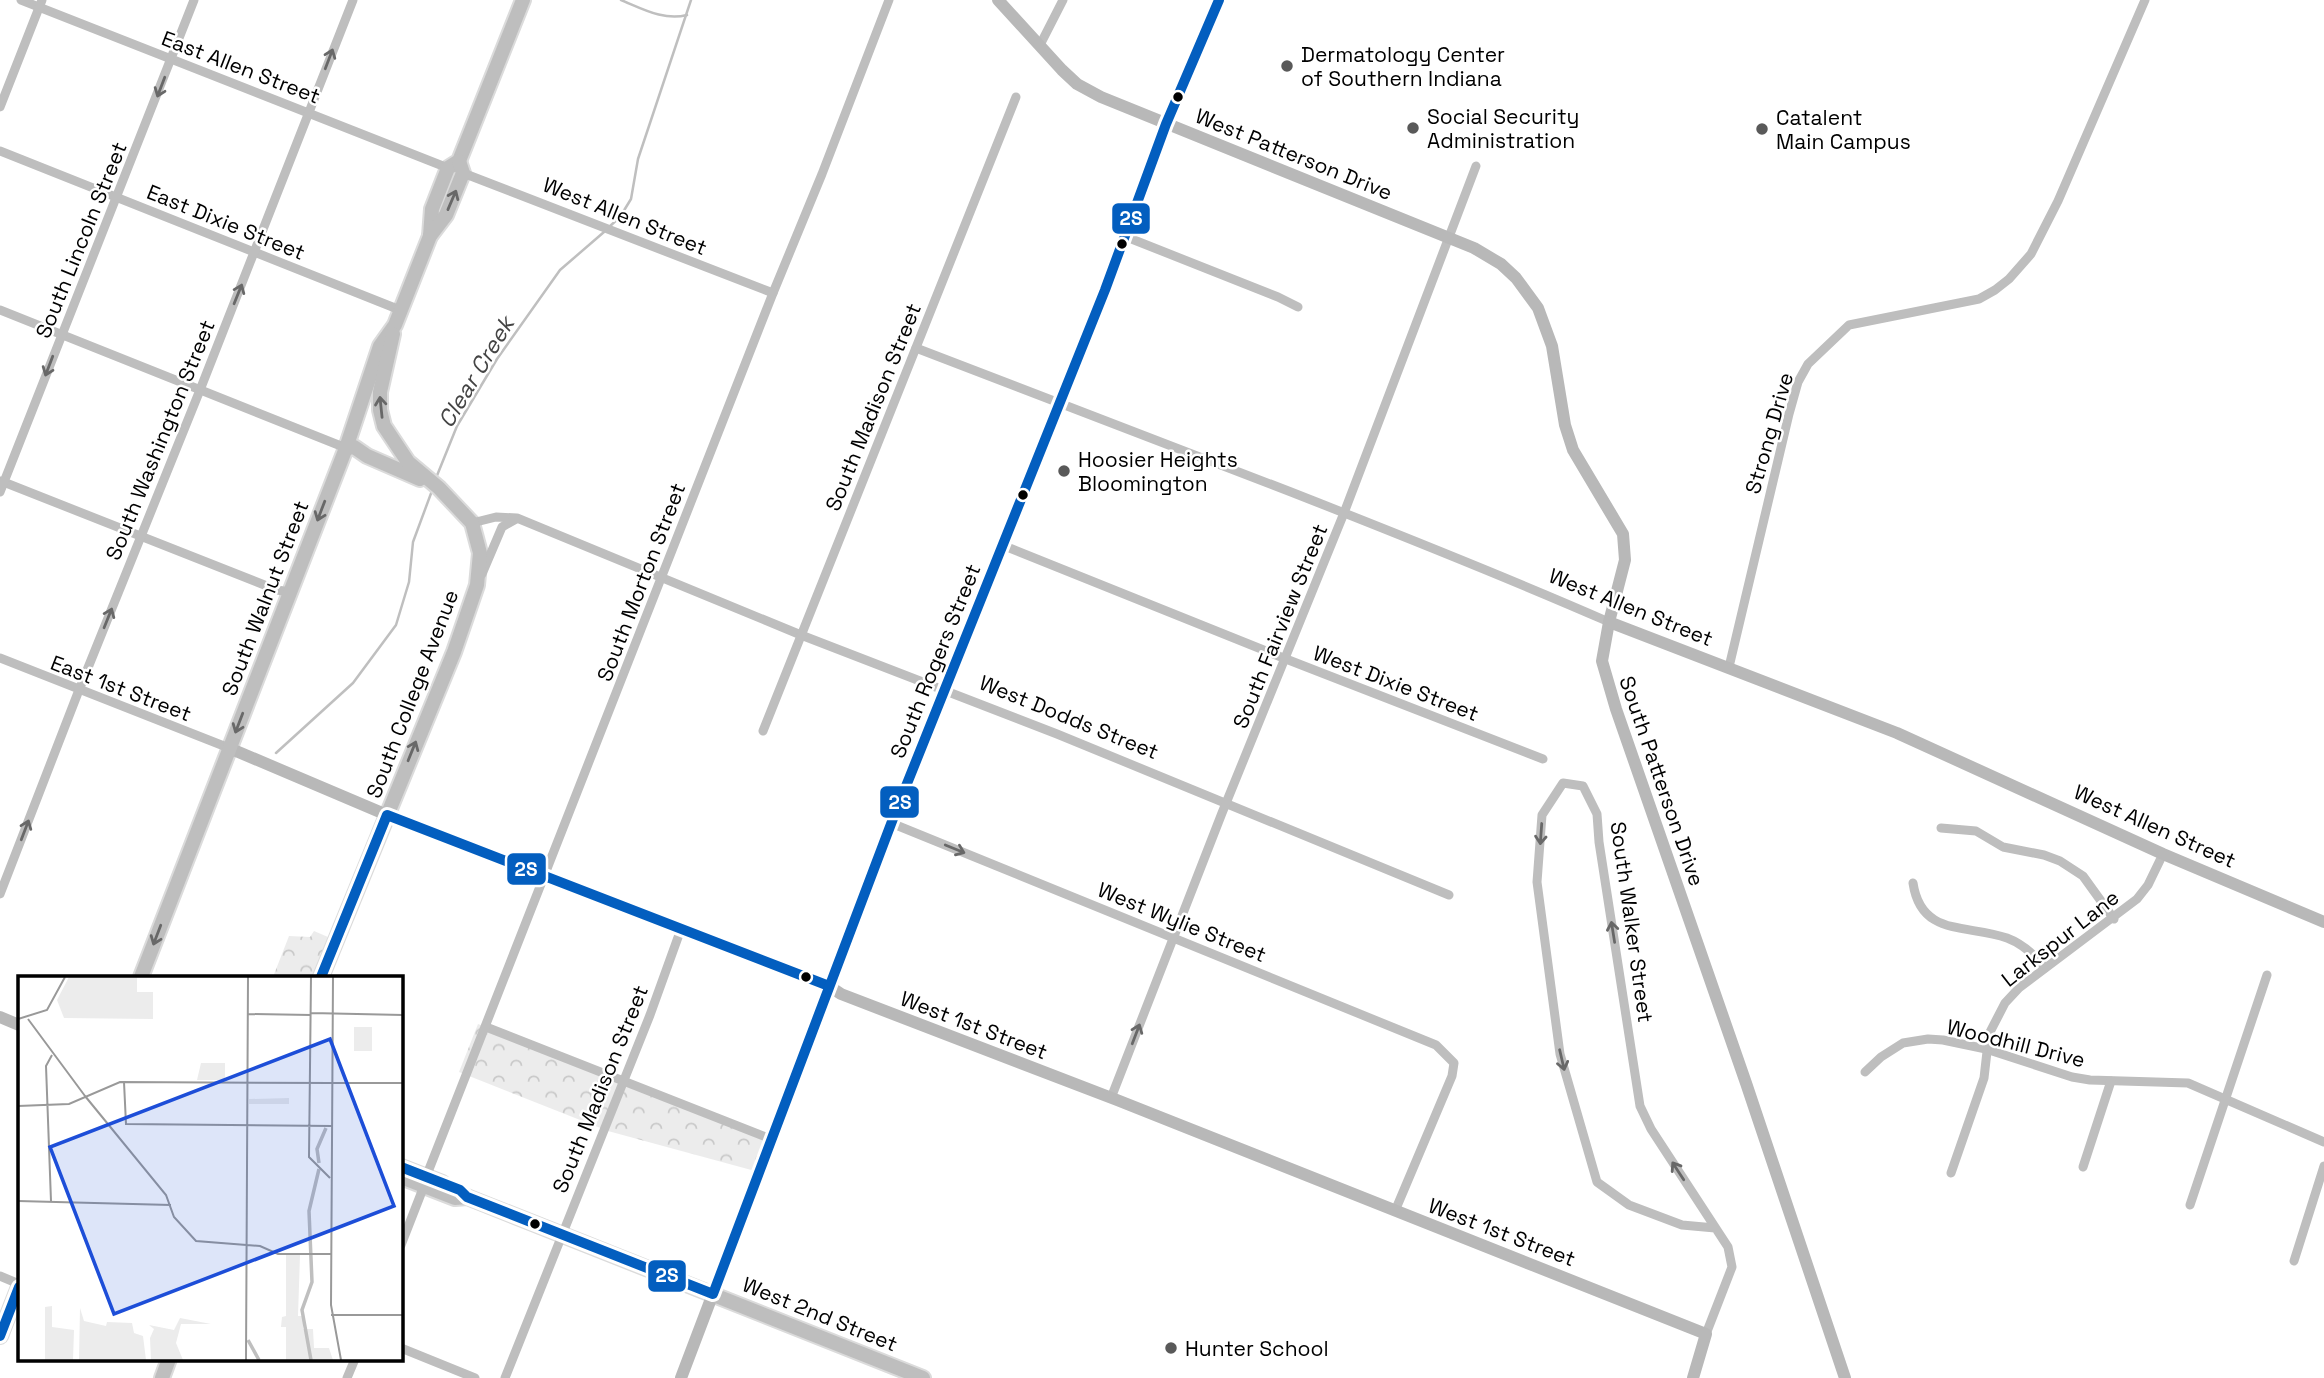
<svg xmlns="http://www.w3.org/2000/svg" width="2324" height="1378" viewBox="0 0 2324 1378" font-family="'Space Grotesk',sans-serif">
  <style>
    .park { fill: url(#park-crowns) }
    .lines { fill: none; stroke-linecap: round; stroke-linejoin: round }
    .stream { stroke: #bfbfbf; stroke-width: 2.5 }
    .primary-casing { stroke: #dbdbdb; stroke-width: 18 }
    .street { stroke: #bebebe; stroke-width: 9 }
    .secondary { stroke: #b8b8b8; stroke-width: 12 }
    .primary { stroke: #bebebe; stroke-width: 14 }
    .bus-1-casing { stroke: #fff; stroke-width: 16 }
    .bus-1 { stroke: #035ebf; stroke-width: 10 }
    .oneway { stroke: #686868 }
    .poi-dot { fill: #595959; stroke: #fff; stroke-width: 2.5 }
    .bus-dot { fill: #000; stroke: #fff; stroke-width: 2.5 }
    .labels { text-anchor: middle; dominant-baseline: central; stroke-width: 5; stroke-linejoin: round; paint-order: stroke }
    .poi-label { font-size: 21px; fill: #000; stroke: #fff; text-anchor: start }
    .street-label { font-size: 21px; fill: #000; stroke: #fff }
    .water-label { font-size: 23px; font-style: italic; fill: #444; stroke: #fff }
    .inset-river { fill: none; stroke: #bfbfbf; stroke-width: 3.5 }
    .inset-road { fill: none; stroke: #999; stroke-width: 2 }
    .view { fill: #1d4ed8; fill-opacity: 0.15; stroke: #1d4ed8; stroke-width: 3.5 }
    .inset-edge { fill: none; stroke: #000; stroke-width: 3.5 }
    .line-badge { stroke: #fff; stroke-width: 2.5 }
    .badge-label { font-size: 19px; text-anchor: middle; font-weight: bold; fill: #fff }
  </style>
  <defs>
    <pattern id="park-crowns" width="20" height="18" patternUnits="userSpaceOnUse" patternTransform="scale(1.75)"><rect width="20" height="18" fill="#ececec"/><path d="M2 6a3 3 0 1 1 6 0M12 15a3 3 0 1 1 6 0" fill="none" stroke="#c9c9c9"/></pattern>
  </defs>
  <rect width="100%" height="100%" fill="#fff"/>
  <g class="park">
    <polygon points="314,931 328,937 313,977 273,977 289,936 310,937"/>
    <polygon points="478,1024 768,1138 755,1171 608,1131 459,1072"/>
  </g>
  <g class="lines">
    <g class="stream">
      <path d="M 621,0 C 643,9 664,21 687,15"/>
      <polyline points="609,227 620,217 631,199 638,159 691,0"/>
      <polyline points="436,478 457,426 497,359 560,270 604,232"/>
      <polyline points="276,753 353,683 396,625 409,582 413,542 433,488"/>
    </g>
    <g class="primary-casing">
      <g id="primary">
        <polyline points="430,236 432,209 448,168 459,161 523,0"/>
        <polyline points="346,448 354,447 367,456 420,479"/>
        <polyline points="141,977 346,448 380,346 395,325 430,236 446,215 463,173 459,161"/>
        <polyline points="321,977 454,652 477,585 480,553 472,523 439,488 408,462 384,426 380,410 380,392 393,334"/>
        <polyline points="401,1167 442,1183"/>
        <polyline points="401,1177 455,1198 467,1197 923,1378"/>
        <polyline points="0,1336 19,1287"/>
        <polyline points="162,1378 169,1359"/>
      </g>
    </g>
    <g class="street">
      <polyline points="21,0 448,168"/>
      <polyline points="1040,45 1063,0"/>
      <polyline points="0,107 42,0"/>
      <polyline points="0,151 400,310"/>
      <polyline points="463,173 773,293"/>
      <polyline points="1124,236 1278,297 1298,307"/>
      <polyline points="0,310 346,448"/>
      <path d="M 916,348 C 1041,395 1166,443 1291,492 C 1398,534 1504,576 1609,622"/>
      <polyline points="1,481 277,590 290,592"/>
      <polyline points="0,492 194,0"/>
      <polyline points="472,523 496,517 517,518 801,635 1057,734 1449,895"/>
      <polyline points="1002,545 1286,659 1543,759"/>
      <polyline points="482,574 502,527 516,519"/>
      <polyline points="0,658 229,748"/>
      <polyline points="1729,667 1789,414 1798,382 1808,364 1849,325 1979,299 1995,290 2009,279 2031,254 2058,201 2145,0"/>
      <polyline points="763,731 1016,97"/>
      <polyline points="891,823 1436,1045 1454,1063 1452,1076 1395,1211"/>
      <polyline points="1941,828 1976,831 2003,847 2044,855 2060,861 2083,876 2114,919"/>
      <path d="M 1913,883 C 1921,937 1967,924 2007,938 C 2023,944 2034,954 2045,968"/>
      <polyline points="0,894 79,690 200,390 353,0"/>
      <polyline points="486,1027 771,1139"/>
      <polyline points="1865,1072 1881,1057 1903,1043 1928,1039 1943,1040 1986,1049 2072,1077 2090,1080 2188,1083 2324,1142"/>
      <polyline points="1111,1098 1222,813 1344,513 1476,166"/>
      <polyline points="2083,1167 2111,1081"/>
      <polyline points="1951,1173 1984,1078 1989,1034 2005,1003 2019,988 2137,899 2148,885 2163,854"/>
      <polyline points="426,1177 773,293 822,174 889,0"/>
      <polyline points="2190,1205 2267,975"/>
      <polyline points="401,1245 424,1186"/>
      <polyline points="2294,1261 2324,1166"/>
      <polyline points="0,1276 19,1284"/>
      <polyline points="1706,1334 1732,1267 1728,1247 1651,1129 1640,1106 1599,842 1597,814 1583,786 1563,783 1542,815 1537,882 1560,1054 1597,1182 1629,1205 1682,1225 1715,1228"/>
      <polyline points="401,1348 475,1378"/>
      <polyline points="347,1378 355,1359"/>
      <polyline points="505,1378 650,1015 681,929"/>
    </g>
    <g class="secondary">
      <polyline points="998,0 1062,70 1077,84 1101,97 1474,248 1501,264 1516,278 1538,308 1552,346 1565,425 1573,450 1623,534 1625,560 1609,622 1602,661 1616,709 1746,1083 1845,1378"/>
      <polyline points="1609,622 1897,733 2163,854 2324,922"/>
      <polyline points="229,748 387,815 829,986 841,994 1117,1100 1706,1334 1693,1378"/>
      <polyline points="0,1017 19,1025"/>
      <polyline points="681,1378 894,816 1105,290 1166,124 1219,0"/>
    </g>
    <use href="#primary" class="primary"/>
    <g class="bus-1-casing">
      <g id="bus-1">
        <polyline points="321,977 387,815 829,986"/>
        <polyline points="401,1167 460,1190 467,1197 713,1294 894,816 1105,290 1166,124 1219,0"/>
        <polyline points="0,1336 19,1287"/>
      </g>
    </g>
    <use href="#bus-1" class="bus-1"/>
  </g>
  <defs><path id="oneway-shaft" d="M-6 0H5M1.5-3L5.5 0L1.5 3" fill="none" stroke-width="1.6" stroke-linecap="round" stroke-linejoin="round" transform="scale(1.75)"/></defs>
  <g class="oneway">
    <use href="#oneway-shaft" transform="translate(329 59) rotate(-69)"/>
    <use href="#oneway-shaft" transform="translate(161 87) rotate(111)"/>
    <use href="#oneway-shaft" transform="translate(452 200) rotate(-67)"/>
    <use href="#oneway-shaft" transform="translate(238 294) rotate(-68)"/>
    <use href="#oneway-shaft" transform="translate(49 366) rotate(111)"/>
    <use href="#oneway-shaft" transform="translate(381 407) rotate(-96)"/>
    <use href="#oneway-shaft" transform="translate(321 511) rotate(111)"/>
    <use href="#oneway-shaft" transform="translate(108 618) rotate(-68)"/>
    <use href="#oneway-shaft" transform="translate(239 723) rotate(111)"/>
    <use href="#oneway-shaft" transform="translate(412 751) rotate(-68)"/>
    <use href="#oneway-shaft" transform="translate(25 830) rotate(-69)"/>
    <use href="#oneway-shaft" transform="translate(1541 834) rotate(94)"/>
    <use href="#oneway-shaft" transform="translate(955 849) rotate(22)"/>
    <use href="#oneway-shaft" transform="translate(1613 932) rotate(-99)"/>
    <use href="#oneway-shaft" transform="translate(157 935) rotate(111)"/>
    <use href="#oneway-shaft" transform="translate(1136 1034) rotate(-69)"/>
    <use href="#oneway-shaft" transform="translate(1562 1060) rotate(77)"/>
    <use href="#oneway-shaft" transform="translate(1678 1171) rotate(-123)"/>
  </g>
  <g class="poi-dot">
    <circle cx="1287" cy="66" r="7"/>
    <circle cx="1413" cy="128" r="7"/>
    <circle cx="1762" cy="129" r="7"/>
    <circle cx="1064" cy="471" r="7"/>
    <circle cx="1171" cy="1348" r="7"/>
  </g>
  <g class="bus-dot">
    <circle cx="1178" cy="97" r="6"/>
    <circle cx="1122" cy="244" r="6"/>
    <circle cx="1023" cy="495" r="6"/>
    <circle cx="806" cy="977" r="6"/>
    <circle cx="535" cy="1224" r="6"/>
  </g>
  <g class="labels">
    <g class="poi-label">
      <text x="1301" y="54">Dermatology Center<tspan x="1301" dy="24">of Southern Indiana</tspan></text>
      <text x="1427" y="116">Social Security<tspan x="1427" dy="24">Administration</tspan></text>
      <text x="1776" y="117">Catalent<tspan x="1776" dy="24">Main Campus</tspan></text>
      <text x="1078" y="459">Hoosier Heights<tspan x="1078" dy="24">Bloomington</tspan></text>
      <text x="1185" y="1348">Hunter School</text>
    </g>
    <g class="street-label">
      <text transform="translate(241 67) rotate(21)">East Allen Street</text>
      <text transform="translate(1294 154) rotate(22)">West Patterson Drive</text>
      <text transform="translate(625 216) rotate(22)">West Allen Street</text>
      <text transform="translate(226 222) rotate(22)">East Dixie Street</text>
      <text transform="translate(81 240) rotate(-68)">South Lincoln Street</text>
      <text transform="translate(873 407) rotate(-68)">South Madison Street</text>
      <text transform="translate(1769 433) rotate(-74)">Strong Drive</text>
      <text transform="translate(160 440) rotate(-68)">South Washington Street</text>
      <text transform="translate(641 582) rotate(-69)">South Morton Street</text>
      <text transform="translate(265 598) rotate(-69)">South Walnut Street</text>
      <text transform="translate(1631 607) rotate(22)">West Allen Street</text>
      <text transform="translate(1280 626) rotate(-68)">South Fairview Street</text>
      <text transform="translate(935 661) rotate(-68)">South Rogers Street</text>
      <text transform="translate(1396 683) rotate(21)">West Dixie Street</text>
      <text transform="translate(121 688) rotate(21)">East 1st Street</text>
      <text transform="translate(412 694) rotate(-69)">South College Avenue</text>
      <text transform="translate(1069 717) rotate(22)">West Dodds Street</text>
      <text transform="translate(1662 781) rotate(71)">South Patterson Drive</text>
      <text transform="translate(2155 826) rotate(24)">West Allen Street</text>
      <text transform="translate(1182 922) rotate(22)">West Wylie Street</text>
      <text transform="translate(1632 922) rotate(82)">South Walker Street</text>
      <text transform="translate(2060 938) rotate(-38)">Larkspur Lane</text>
      <text transform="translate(974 1025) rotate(21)">West 1st Street</text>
      <text transform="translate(2016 1043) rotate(14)">Woodhill Drive</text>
      <text transform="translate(600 1089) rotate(-68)">South Madison Street</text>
      <text transform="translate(1502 1232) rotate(21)">West 1st Street</text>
      <text transform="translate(820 1314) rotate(22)">West 2nd Street</text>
    </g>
    <g class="water-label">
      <text transform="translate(476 372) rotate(-59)">Clear Creek</text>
    </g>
  </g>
  <g transform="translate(18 976)">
    <rect width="385" height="385" fill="#fff"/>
    <path d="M 34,330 L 34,351 L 56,354 L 55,384 L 27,384 L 27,331 ZM 62,332 L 66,345 L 88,350 L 89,346 L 114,347 L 116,357 L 125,360 L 128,384 L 61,384 ZM 162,342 L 193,348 L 163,348 L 158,367 L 165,384 L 133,384 L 132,362 L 136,353 L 131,349 L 156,354 Z" fill="#ececec"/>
    <path d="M 51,1 L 119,1 L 119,16 L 135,16 L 135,43 L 46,42 L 39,24 Z" fill="#ececec"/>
    <path d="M 336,51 L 354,51 L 354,75 L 336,75 ZM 183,87 L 207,87 L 207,104 L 179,104 ZM 271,122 L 271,128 L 231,128 L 231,123 ZM 268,279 L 282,279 L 280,340 L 285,340 L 285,353 L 295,353 L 296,372 L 311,372 L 315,384 L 268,384 L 268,351 L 263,351 L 264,341 L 268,340 Z" fill="#ececec"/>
    <path class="inset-river" d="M 301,187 L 299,173 L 308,152M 230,364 L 241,384M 293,384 L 284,334 L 294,306 L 291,235 L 301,193"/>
    <path class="inset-road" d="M 293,1 L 291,181 L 312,202M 315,1 L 313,329 L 323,384M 293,37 L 385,39M 230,38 L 293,39M 0,43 L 29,34 L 47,1M 10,43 L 67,120M 106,106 L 108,148 L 314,150M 314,107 L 385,107M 67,120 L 148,219 L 156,241 L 178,265 L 242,270 L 260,278 L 313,278M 0,130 L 51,128 L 102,106 L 314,107M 0,225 L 153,229M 33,225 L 28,90 L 34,79M 313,339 L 385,339M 228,384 L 230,1"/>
    <path class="view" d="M 312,63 L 376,230 L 96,338 L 32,171 Z"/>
    <rect width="385" height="385" class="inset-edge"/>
  </g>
  <g class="line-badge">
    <rect x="1111" y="202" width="40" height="33" rx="7" fill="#035ebf"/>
    <rect x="879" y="785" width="41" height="34" rx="7" fill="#035ebf"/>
    <rect x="506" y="852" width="41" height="34" rx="7" fill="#035ebf"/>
    <rect x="647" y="1259" width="40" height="34" rx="7" fill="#035ebf"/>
  </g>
  <g class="badge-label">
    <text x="1131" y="225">2S</text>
    <text x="900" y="809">2S</text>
    <text x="526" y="876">2S</text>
    <text x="667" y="1282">2S</text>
  </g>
</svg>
